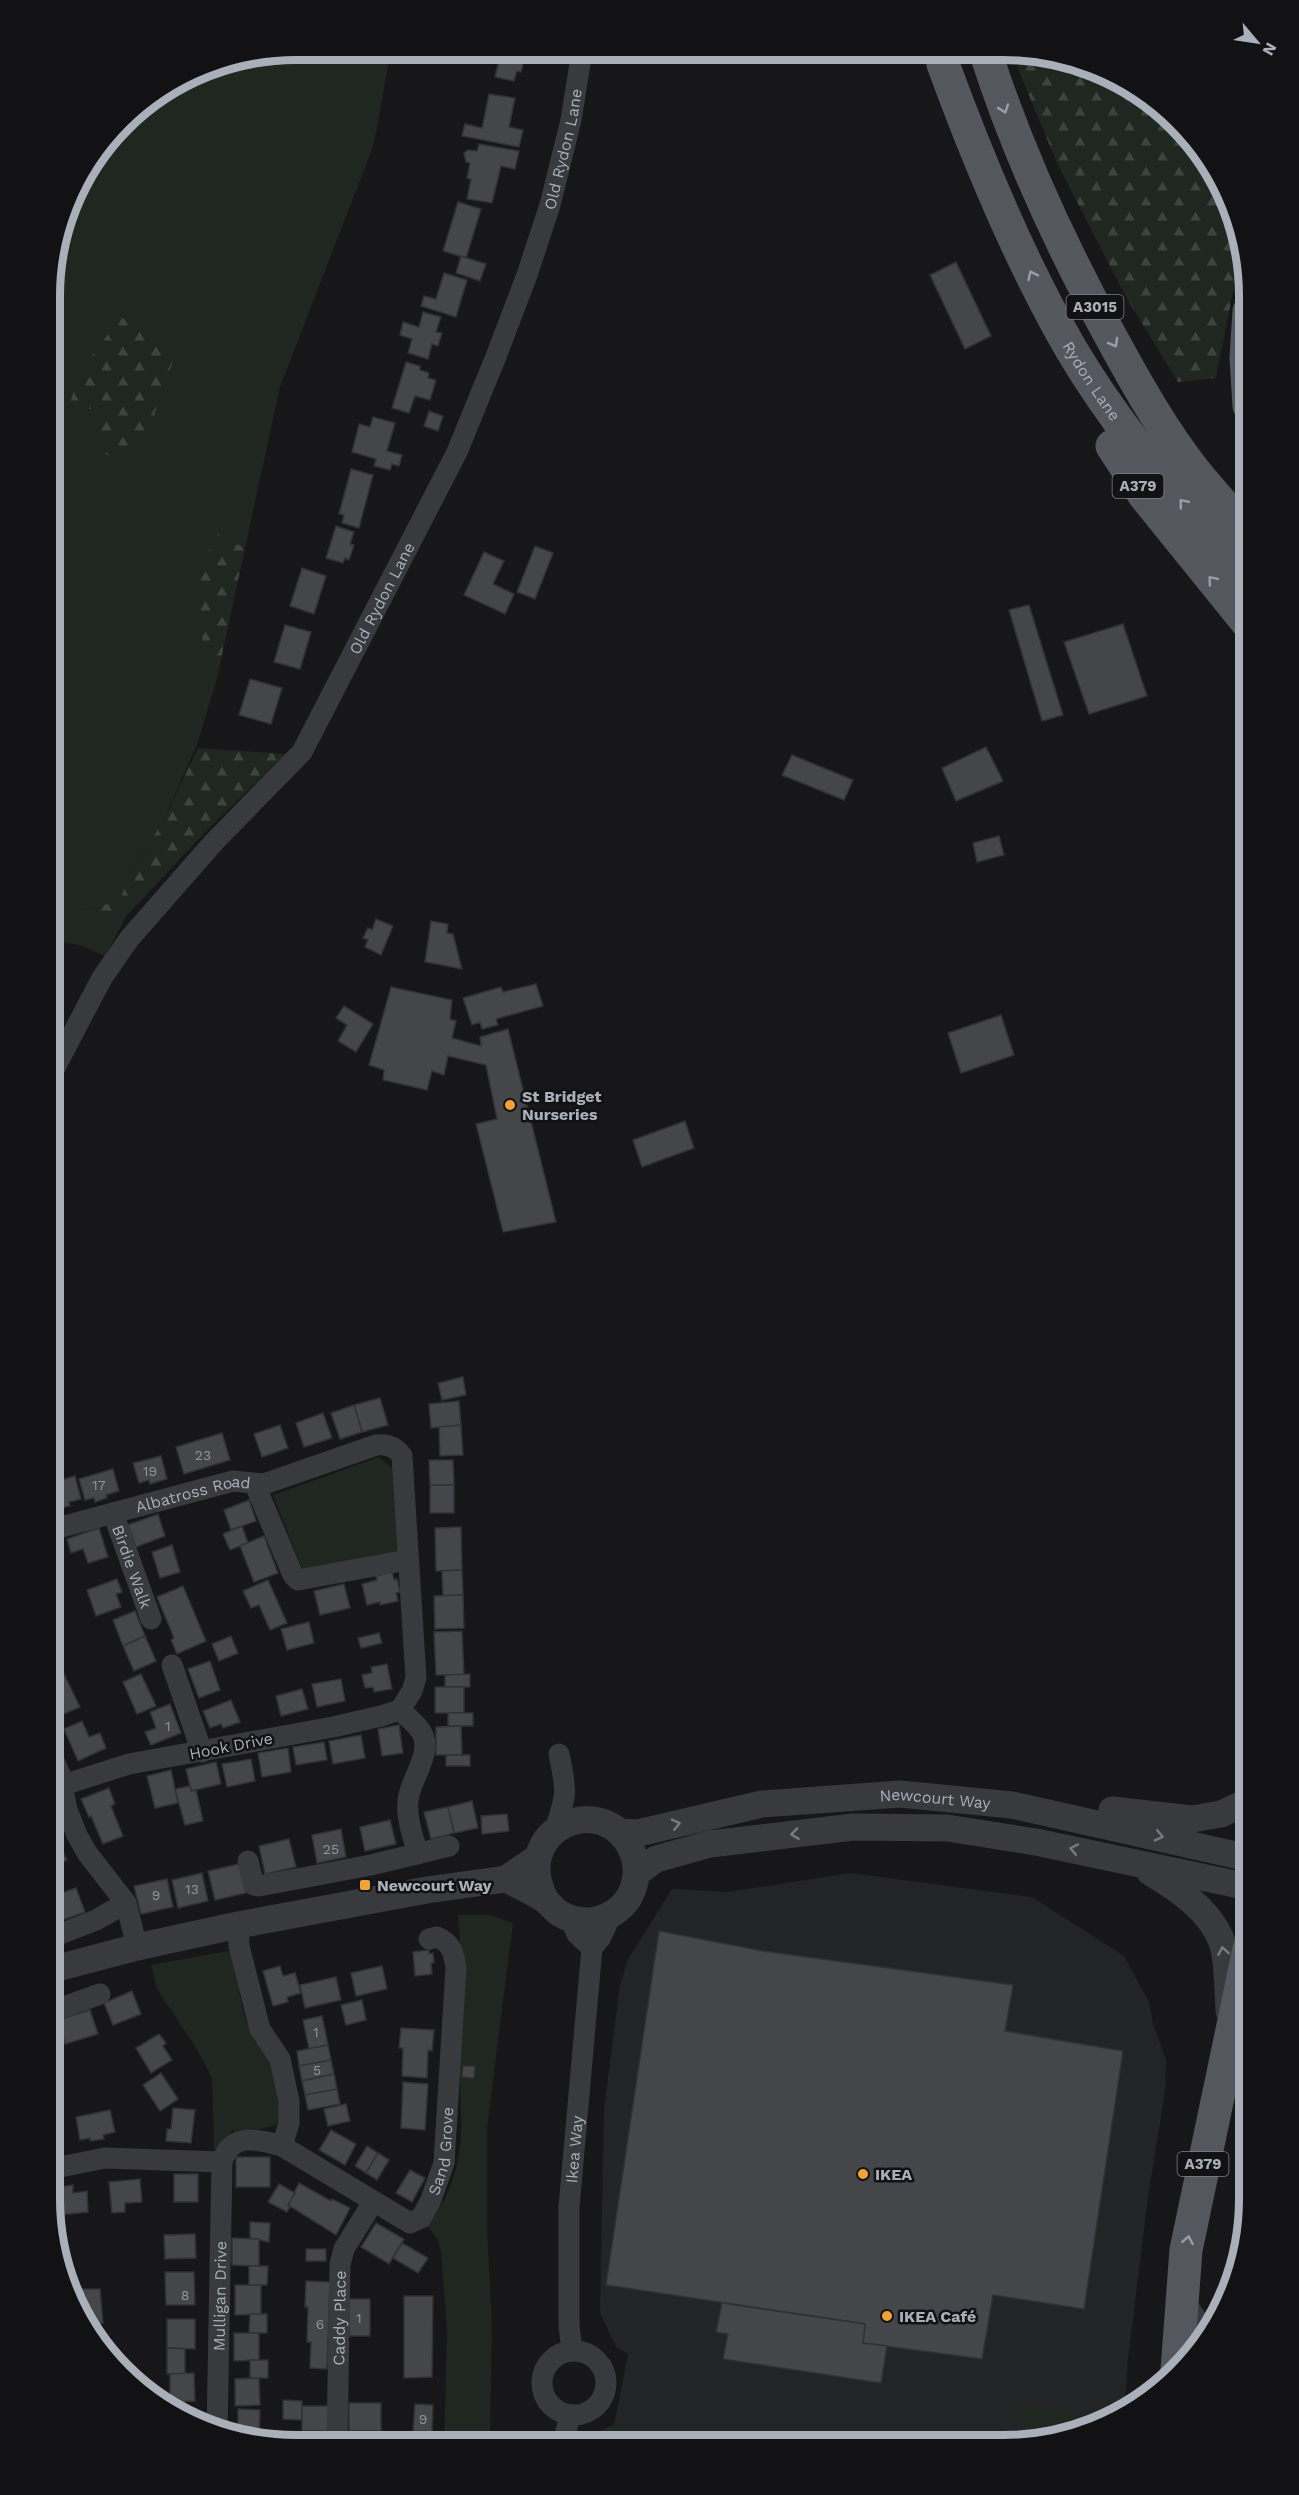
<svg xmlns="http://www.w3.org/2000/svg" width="1299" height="2495" viewBox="0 0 1299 2495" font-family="'Work Sans',sans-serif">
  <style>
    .built { fill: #232426 }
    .green { fill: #1f2720 }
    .forest { fill: url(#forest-firs) }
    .building { fill: #444649; stroke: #313235; stroke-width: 1.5 }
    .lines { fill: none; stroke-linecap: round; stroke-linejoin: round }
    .minor { stroke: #383a3e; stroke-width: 21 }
    .tertiary { stroke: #383a3e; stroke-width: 27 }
    .primary { stroke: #54575d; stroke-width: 33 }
    .oneway { stroke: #999ea7 }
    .oneway2 { stroke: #777b82 }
    .poi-dot { fill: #f0a339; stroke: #121214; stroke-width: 2 }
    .labels { text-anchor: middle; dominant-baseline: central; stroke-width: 5; stroke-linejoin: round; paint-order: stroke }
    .number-label { font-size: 14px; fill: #90969d }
    .shield { fill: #121214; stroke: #7c8188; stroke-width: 1.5 }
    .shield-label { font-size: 15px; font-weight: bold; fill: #aab0b9 }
    .street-label { font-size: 16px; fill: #aab0b9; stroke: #121214 }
    .poi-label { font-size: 16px; font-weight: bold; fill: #aab0b9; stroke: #121214; text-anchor: start }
    .rim { fill: none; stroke: #aab0b9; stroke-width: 8 }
  </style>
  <defs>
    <pattern id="forest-firs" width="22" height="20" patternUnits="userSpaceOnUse" patternTransform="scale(1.5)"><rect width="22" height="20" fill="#1f2720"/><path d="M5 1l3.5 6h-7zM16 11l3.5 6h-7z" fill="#3d443e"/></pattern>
  </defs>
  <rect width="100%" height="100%" fill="#171719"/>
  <polygon class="built" points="851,1873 1032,1897 1124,1956 1149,2002 1153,2024 1166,2060 1165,2092 1148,2197 1128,2359 1125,2411 1082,2433 1003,2445 594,2444 601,2430 614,2425 628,2354 616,2347 600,2313 604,2108 620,1986 627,1961 672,1889 727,1892"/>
  <g class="green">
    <polygon points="296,50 391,50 374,144 280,387 216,682 197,745 163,821 126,882 120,902 82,910 127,915 105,956 80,945 51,940 52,264 75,187 133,111 202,68"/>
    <polygon points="379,1457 397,1472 399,1557 304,1574 273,1495"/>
    <path d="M 458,1915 L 490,1915 L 513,1923 L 487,2128 L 487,2227 L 492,2324 L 490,2444 L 444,2444 L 447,2332 L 441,2251 L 437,2238 L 426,2225 L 428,2225 C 475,2162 458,2115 459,2044 C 459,2000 462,1958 458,1915 Z"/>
    <polygon points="228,1951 232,1957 244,2014 254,2040 270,2059 277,2079 280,2118 276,2125 261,2129 232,2131 214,2151 212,2078 198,2051 157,1989 151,1965"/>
    <path d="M 1021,2404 C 1041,2406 1078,2409 1088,2430 L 1078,2433 L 1018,2423 Z"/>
    <polygon points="614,2425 631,2427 628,2444 594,2444 601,2430"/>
  </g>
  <g class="forest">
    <polygon points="1015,54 1051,54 1112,75 1165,110 1208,159 1237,217 1243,256 1239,261 1216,378 1178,382 1126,297 1057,163 1018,69"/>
    <polygon points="121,317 177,354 161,388 153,421 116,459 96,449 102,412 70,403 79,373"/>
    <polygon points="215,533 245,548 216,682 200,631 201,573"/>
    <polygon points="198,748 286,754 210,827 127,915 79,911 120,901 126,882 163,821"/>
  </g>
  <g class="building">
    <polygon points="492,51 521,51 526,53 521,72 517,71 514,81 495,77 499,61 492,60"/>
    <polygon points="489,94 515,98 509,127 523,130 519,147 462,136 465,124 482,128"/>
    <polygon points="479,144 519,151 515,169 501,166 492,203 467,199 471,179 467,178 470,163 466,162 464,153 468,150 477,151"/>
    <polygon points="458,202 481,209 466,258 443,251"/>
    <polygon points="461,256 486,264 480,281 456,273"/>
    <polygon points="956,262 991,336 965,349 930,275"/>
    <polygon points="444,273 467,280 456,317 421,306 424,296 436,299"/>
    <polygon points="423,312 441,317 436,332 442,333 438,346 432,344 428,359 408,353 412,339 400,335 403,322 419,327"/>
    <polygon points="406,362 420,366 420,370 429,373 428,378 436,380 430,400 415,396 409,413 392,408"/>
    <polygon points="429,411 443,416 438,431 424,426"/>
    <polygon points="373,417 395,423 387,451 402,455 399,466 392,464 390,470 374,466 376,459 352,452 359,424 370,427"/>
    <polygon points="351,469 373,475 359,528 342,523 344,515 339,514"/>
    <polygon points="336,526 354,532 350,544 354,545 349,560 345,558 343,563 326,558"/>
    <polygon points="535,546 553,553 535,599 517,592"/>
    <polygon points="484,552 504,561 493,584 514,594 505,614 464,595"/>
    <polygon points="302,568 326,576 314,614 290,606"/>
    <polygon points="1029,605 1063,715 1042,721 1009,610"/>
    <polygon points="1123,624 1147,696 1089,714 1064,642"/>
    <polygon points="285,625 311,632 300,669 274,662"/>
    <polygon points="250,679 282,688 271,724 239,715"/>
    <polygon points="986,747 1003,781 956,801 942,768"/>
    <polygon points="792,755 853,780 844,800 782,775"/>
    <polygon points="999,836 1004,855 977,862 973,843"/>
    <polygon points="376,919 393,926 381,955 365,947 368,940 363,938 368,928 372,930"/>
    <polygon points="431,921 448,924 447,933 453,934 462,969 425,962"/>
    <polygon points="536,984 543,1006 496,1019 498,1025 482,1029 480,1022 472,1025 463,998 501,987 503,992"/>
    <polygon points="391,987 452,1000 450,1019 456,1021 452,1038 481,1046 480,1037 508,1029 556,1222 503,1232 476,1124 497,1119 486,1065 448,1056 444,1075 432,1071 427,1090 383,1080 384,1070 369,1065"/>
    <polygon points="344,1006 373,1024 356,1052 338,1041 347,1025 336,1018"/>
    <polygon points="1001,1015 1014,1055 961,1073 948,1033"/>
    <polygon points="685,1121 694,1148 642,1167 633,1140"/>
    <polygon points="463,1377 466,1395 442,1400 438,1383"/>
    <polygon points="380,1398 388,1425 362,1432 354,1405"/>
    <polygon points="459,1401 461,1425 431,1428 429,1404"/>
    <polygon points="354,1405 362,1432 340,1439 331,1413"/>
    <polygon points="323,1413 332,1438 304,1447 296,1423"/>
    <polygon points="280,1425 288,1448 262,1457 254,1434"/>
    <polygon points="461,1425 463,1455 440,1456 439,1427"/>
    <polygon points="222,1433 230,1460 184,1474 176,1447"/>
    <polygon points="161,1456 167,1479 150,1484 149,1480 139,1483 133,1463"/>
    <polygon points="429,1460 453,1460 454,1485 430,1485"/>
    <polygon points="113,1469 119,1491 106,1495 107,1498 95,1502 94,1498 85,1500 79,1479"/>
    <polygon points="75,1476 81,1499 69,1502 70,1506 61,1508 54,1482"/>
    <polygon points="50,1478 52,1478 58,1496 50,1498"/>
    <rect x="430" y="1485" width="24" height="28"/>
    <polygon points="249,1500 256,1521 231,1530 224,1510"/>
    <polygon points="158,1514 165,1536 136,1547 128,1525"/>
    <polygon points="242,1526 248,1543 230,1550 223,1534"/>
    <polygon points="461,1527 462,1570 436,1571 435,1528"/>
    <polygon points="99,1528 108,1557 88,1563 83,1549 71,1553 67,1539"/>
    <polygon points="264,1536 278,1573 254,1582 240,1546"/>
    <polygon points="172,1545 180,1572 160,1578 152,1552"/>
    <polygon points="462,1570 463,1595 443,1596 442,1571"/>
    <polygon points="392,1572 394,1580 397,1579 400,1592 396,1593 398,1601 380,1605 380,1602 367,1605 362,1584 377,1580 376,1576"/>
    <polygon points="117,1579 122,1592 116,1594 121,1607 96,1616 87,1590"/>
    <polygon points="268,1580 287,1623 270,1630 259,1605 251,1608 243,1591"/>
    <polygon points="344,1584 350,1608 320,1615 314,1591"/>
    <polygon points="183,1586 206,1641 177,1654 171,1640 174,1638 157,1597"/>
    <polygon points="463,1595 464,1628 435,1629 434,1596"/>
    <polygon points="135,1611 145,1636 123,1646 113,1620"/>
    <polygon points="309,1622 314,1643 287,1650 281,1629"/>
    <polygon points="462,1631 464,1675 436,1675 434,1632"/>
    <polygon points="379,1633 382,1643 361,1648 358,1638"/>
    <polygon points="145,1636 156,1661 134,1671 123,1646"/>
    <polygon points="231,1636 238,1653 219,1661 212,1644"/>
    <polygon points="210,1661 220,1690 199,1698 188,1669"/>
    <polygon points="387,1664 392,1689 374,1692 373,1687 365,1688 362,1675 372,1673 371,1667"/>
    <polygon points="64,1674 80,1707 59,1716 50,1698 50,1681"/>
    <polygon points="141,1674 156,1706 137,1714 123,1682"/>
    <polygon points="470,1674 470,1687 445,1687 445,1675"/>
    <polygon points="341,1679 345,1701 317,1707 312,1684"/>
    <rect x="435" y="1687" width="29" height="26"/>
    <polygon points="302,1689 308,1709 281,1716 276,1696"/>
    <polygon points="231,1700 240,1722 223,1728 221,1724 210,1728 203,1711"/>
    <polygon points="170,1704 181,1733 151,1745 145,1732 156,1728 150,1712"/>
    <rect x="448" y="1713" width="25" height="13"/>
    <polygon points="82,1721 89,1737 100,1733 106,1748 78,1761 64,1729"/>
    <polygon points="399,1725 403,1753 382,1756 378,1729"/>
    <polygon points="461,1726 462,1755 436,1755 436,1727"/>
    <polygon points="361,1735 365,1758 333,1764 329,1741"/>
    <polygon points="324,1742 327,1760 296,1765 293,1747"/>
    <polygon points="288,1748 291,1772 262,1777 258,1753"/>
    <rect x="446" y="1755" width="24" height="11"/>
    <polygon points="251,1759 255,1781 227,1787 222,1764"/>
    <polygon points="216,1762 221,1784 191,1791 186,1769"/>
    <polygon points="171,1770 178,1803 155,1808 147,1776"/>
    <polygon points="190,1786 191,1791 196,1790 203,1821 185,1825 175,1789"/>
    <polygon points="109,1788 115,1804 111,1806 123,1836 103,1844 91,1816 89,1817 81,1799"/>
    <polygon points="472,1801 478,1828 454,1833 448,1807"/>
    <polygon points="448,1807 454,1833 431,1839 424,1812"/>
    <polygon points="507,1814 509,1831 482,1834 481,1816"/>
    <polygon points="390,1820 396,1844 365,1851 360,1827"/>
    <polygon points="341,1829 346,1857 317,1863 312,1835"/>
    <polygon points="50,1836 57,1850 61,1848 67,1860 50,1868"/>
    <polygon points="289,1839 296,1867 265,1874 259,1846"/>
    <polygon points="239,1864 246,1893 215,1900 208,1871"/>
    <polygon points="202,1873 208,1901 178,1908 172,1880"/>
    <polygon points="167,1879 173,1907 141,1914 134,1886"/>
    <polygon points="76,1888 85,1912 57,1922 50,1897"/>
    <polygon points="659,1931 763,1951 1013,1985 1005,2031 1123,2051 1084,2309 993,2295 982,2359 863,2343 865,2324 606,2285"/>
    <polygon points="429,1950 429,1954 433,1953 434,1963 431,1963 432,1974 415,1976 413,1952"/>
    <polygon points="280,1966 283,1976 295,1973 301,1993 287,1997 288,2002 273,2006 263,1971"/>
    <polygon points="382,1966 387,1989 356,1996 351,1973"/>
    <polygon points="336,1977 341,2000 305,2008 300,1985"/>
    <polygon points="132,1991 141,2014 113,2025 104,2003"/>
    <polygon points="362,2000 366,2020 346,2025 341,2005"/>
    <polygon points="90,2010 98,2034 65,2044 58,2020"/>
    <polygon points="322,2016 328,2045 309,2049 303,2020"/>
    <polygon points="401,2028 434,2030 432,2051 428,2050 427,2078 402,2076 403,2048 399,2048"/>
    <polygon points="159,2034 166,2043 163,2046 172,2060 151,2073 136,2048"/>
    <polygon points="328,2045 331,2060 299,2066 297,2051"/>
    <polygon points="331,2060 334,2074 302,2081 299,2066"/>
    <polygon points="463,2066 475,2066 474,2078 462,2077"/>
    <polygon points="161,2073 178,2099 160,2111 143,2085"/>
    <polygon points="334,2074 337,2089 305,2095 302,2081"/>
    <polygon points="403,2082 428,2084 425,2130 401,2128"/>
    <polygon points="337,2089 340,2104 308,2110 305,2095"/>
    <polygon points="346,2104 350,2121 328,2126 324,2109"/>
    <polygon points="173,2108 195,2110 191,2143 166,2141 167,2129 171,2129"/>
    <polygon points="110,2110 115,2132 103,2135 104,2139 90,2141 90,2138 80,2140 76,2117"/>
    <polygon points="53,2119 58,2142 50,2143 50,2120"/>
    <polygon points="331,2130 356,2144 345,2165 319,2150"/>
    <polygon points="367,2146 378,2153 366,2173 355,2166"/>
    <polygon points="378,2153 389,2160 377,2180 366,2173"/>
    <rect x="236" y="2157" width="34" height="30"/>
    <polygon points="410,2170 425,2178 412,2202 396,2193"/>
    <rect x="174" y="2174" width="24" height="28"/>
    <polygon points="140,2179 142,2202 125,2203 125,2212 112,2213 109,2182"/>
    <polygon points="299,2183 331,2201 332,2199 350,2208 336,2235 288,2205"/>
    <polygon points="279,2184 295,2193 288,2205 290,2207 287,2212 268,2202"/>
    <polygon points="73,2185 73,2193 87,2191 88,2212 60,2215 58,2187"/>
    <polygon points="250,2222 270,2223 269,2242 250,2238"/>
    <polygon points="376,2223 404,2239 389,2264 361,2247"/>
    <polygon points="195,2234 196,2258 165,2259 164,2235"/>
    <polygon points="232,2238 259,2239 259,2266 232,2265"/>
    <polygon points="402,2243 428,2258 418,2273 393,2258"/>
    <rect x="306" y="2249" width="20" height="12"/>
    <polygon points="249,2266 268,2266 267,2285 249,2285"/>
    <polygon points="165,2272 194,2272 195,2305 166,2305"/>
    <polygon points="306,2281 330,2282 327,2369 310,2368 311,2342 307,2342 308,2307 305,2307"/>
    <polygon points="235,2285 261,2285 261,2314 235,2315"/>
    <polygon points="81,2289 100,2289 103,2323 86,2325 70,2294 82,2295"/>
    <polygon points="404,2296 433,2296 432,2377 404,2378"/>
    <rect x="349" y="2299" width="21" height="37"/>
    <polygon points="722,2303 865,2324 863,2343 887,2346 881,2383 723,2359 728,2334 716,2332"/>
    <polygon points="250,2314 267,2314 267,2333 249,2333"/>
    <polygon points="167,2319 195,2319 195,2349 167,2348"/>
    <polygon points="234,2333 259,2333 259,2360 234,2361"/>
    <polygon points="167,2348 185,2349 185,2374 167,2374"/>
    <rect x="250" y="2360" width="18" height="18"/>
    <polygon points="194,2373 195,2401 170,2402 170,2374"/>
    <polygon points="259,2378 260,2405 235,2406 235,2379"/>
    <polygon points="283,2400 302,2401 302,2420 283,2419"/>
    <polygon points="168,2402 184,2402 185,2416 168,2406"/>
    <rect x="349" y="2403" width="32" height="28"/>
    <polygon points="415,2404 433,2405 432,2432 413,2431"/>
    <polygon points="302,2406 331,2406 330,2431 302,2431"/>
    <polygon points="238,2409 260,2410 259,2438 238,2436"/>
  </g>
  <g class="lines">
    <g class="minor">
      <path id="s1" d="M 51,1075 L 102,978 L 129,939 L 214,842 L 302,752 L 457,452 L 497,354 L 527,275 L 550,205 L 571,120 L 582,51"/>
      <polyline points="255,1485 293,1575 298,1580 407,1560"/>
      <path id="s2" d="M 113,1513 L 151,1619"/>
      <path id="s3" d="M 50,1530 L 233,1481 L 264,1484 L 376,1445 C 387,1444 396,1447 402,1456 L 416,1678 L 412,1691 L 400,1710 L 381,1716 L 333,1727 L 129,1764 L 63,1785"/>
      <polyline points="172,1665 202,1752"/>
      <path d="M 400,1710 C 407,1717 417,1724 422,1733 C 433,1754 410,1779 408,1800 C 406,1818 413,1837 418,1854"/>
      <polyline points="50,1752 60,1774 67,1810 77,1835 87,1853 126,1903 137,1947"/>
      <path d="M 555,1830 C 567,1794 567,1791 559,1754"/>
      <polyline points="248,1861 254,1885 259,1886 371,1865 449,1846"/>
      <polyline points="570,1918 577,1934 592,1948"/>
      <polyline points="238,1925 239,1946 260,2029 280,2059 289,2101 289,2123 282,2146"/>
      <polyline points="50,1938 96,1920 126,1903"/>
      <polyline points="50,2012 100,1994"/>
      <path id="s4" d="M 50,2169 L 105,2158 L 222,2162 C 231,2132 258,2139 282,2146 L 410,2223 L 421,2218 L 430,2202 L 444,2163 L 456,1968 C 454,1954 452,1943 437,1937 L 429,1939"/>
      <polyline points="1182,2298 1207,2334"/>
      <path id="s5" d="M 572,2351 L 569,2326 L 569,2207 L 592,1948 L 601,1937 L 611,1915"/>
      <circle cx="574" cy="2383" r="32"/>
      <path id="s6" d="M 217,2431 L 222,2162"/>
      <path id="s7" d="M 337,2444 L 340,2264 L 344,2249 L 373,2202"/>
      <polyline points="563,2444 570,2415"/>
    </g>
    <g class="tertiary">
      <polyline points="1112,1810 1192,1819 1221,1814 1249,1801"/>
      <path id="s8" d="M 619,1832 L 638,1833 L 762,1804 L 900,1794 L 1012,1805 L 1249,1858"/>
      <path d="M 1150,1872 C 1178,1889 1210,1910 1222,1942 C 1228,1958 1228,1993 1229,2011"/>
      <polyline points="637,1873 656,1859 710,1844 853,1827 947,1828 1036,1842 1249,1887"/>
      <path d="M 506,1879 C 518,1885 531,1891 542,1898 C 549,1902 553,1909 559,1913 C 583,1928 612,1921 628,1899 C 637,1884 639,1866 632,1851 C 605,1788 509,1828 545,1899"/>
      <polyline points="50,1970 137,1947 238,1925 427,1890 506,1879 537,1858"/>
    </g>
    <g class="primary">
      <path id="s9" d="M 941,53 L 943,64 C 976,154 1012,242 1058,326 C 1093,391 1139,450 1186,507 C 1207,531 1227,556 1249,578"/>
      <path d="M 986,54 C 1018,153 1061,246 1111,337 C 1136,383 1163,431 1196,473 C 1213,494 1232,514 1249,535"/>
      <polyline points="1249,406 1246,358 1249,311"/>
      <polyline points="1112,446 1144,495 1249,625"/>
      <polyline points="1177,2370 1186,2250 1249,1949"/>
    </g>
  </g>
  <defs><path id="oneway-chevron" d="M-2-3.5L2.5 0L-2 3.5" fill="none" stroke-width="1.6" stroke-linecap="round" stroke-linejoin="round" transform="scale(1.5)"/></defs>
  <g class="oneway">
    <use href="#oneway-chevron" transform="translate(1004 109) rotate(71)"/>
    <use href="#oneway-chevron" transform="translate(1032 275) rotate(-116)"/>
    <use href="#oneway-chevron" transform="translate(1114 343) rotate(61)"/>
    <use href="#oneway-chevron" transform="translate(1183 503) rotate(-130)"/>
    <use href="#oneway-chevron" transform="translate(1212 580) rotate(-130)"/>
    <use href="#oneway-chevron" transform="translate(1188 2240) rotate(-79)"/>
  </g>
  <g class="oneway2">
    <use href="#oneway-chevron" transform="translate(676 1824) rotate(-13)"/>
    <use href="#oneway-chevron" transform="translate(795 1834) rotate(173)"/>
    <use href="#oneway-chevron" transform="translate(1159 1836) rotate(13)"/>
    <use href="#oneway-chevron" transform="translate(1074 1849) rotate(-169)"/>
    <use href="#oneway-chevron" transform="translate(1223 1951) rotate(-99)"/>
  </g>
  <g class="poi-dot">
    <circle cx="510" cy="1105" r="6"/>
    <rect x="359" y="1879" width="12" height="12" rx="3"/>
    <circle cx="863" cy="2174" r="6"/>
    <circle cx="887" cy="2316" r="6"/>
  </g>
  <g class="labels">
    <g class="number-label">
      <text x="203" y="1455">23</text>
      <text x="150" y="1471">19</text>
      <text x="99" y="1485">17</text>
      <text x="168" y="1726">1</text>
      <text x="331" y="1849">25</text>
      <text x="192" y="1889">13</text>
      <text x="156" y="1895">9</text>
      <text x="316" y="2032">1</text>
      <text x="317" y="2070">5</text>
      <text x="185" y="2295">8</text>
      <text x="359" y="2318">1</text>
      <text x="320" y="2324">6</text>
      <text x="423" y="2419">9</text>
    </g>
    <g class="shield">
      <rect x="1066.5" y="295" width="57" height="24" rx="4.5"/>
      <rect x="1112.5" y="474" width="51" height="24" rx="4.5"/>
      <rect x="1177.5" y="2152" width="51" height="24" rx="4.5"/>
    </g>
    <g class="shield-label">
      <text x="1095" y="307">A3015</text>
      <text x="1138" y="486">A379</text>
      <text x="1203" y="2164">A379</text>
    </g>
    <g class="street-label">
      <text stroke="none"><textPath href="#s1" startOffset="1071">Old Rydon Lane</textPath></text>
      <text stroke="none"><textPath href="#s9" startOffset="362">Rydon Lane</textPath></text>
      <text stroke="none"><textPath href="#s1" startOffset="585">Old Rydon Lane</textPath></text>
      <text stroke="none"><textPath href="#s3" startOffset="148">Albatross Road</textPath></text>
      <text stroke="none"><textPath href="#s2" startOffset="57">Birdie Walk</textPath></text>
      <text transform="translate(231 1746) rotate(-11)">Hook Drive</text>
      <text stroke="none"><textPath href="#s8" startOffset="320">Newcourt Way</textPath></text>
      <text stroke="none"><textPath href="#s5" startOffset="202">Ikea Way</textPath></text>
      <text stroke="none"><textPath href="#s4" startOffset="477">Sand Grove</textPath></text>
      <text stroke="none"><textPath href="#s6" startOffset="135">Mulligan Drive</textPath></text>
      <text stroke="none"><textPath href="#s7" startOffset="126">Caddy Place</textPath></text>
    </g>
    <g class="poi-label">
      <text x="522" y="1096">St Bridget<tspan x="522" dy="18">Nurseries</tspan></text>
      <text x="377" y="1885">Newcourt Way</text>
      <text x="875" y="2174">IKEA</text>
      <text x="899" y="2316">IKEA Café</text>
    </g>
  </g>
  <path d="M0 0H1299V2495H0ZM296 60H1003A236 236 0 0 1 1239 296V2199A236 236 0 0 1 1003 2435H296A236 236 0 0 1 60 2199V296A236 236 0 0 1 296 60Z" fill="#121214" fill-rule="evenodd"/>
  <path class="rim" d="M296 60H1003A236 236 0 0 1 1239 296V2199A236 236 0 0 1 1003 2435H296A236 236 0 0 1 60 2199V296A236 236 0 0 1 296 60Z"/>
  <g transform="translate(1257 42) rotate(119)" stroke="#121214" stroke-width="4.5" paint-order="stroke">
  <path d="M0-4.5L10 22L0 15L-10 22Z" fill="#aab0b9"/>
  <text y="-9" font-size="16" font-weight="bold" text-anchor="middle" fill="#aab0b9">N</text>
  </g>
</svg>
